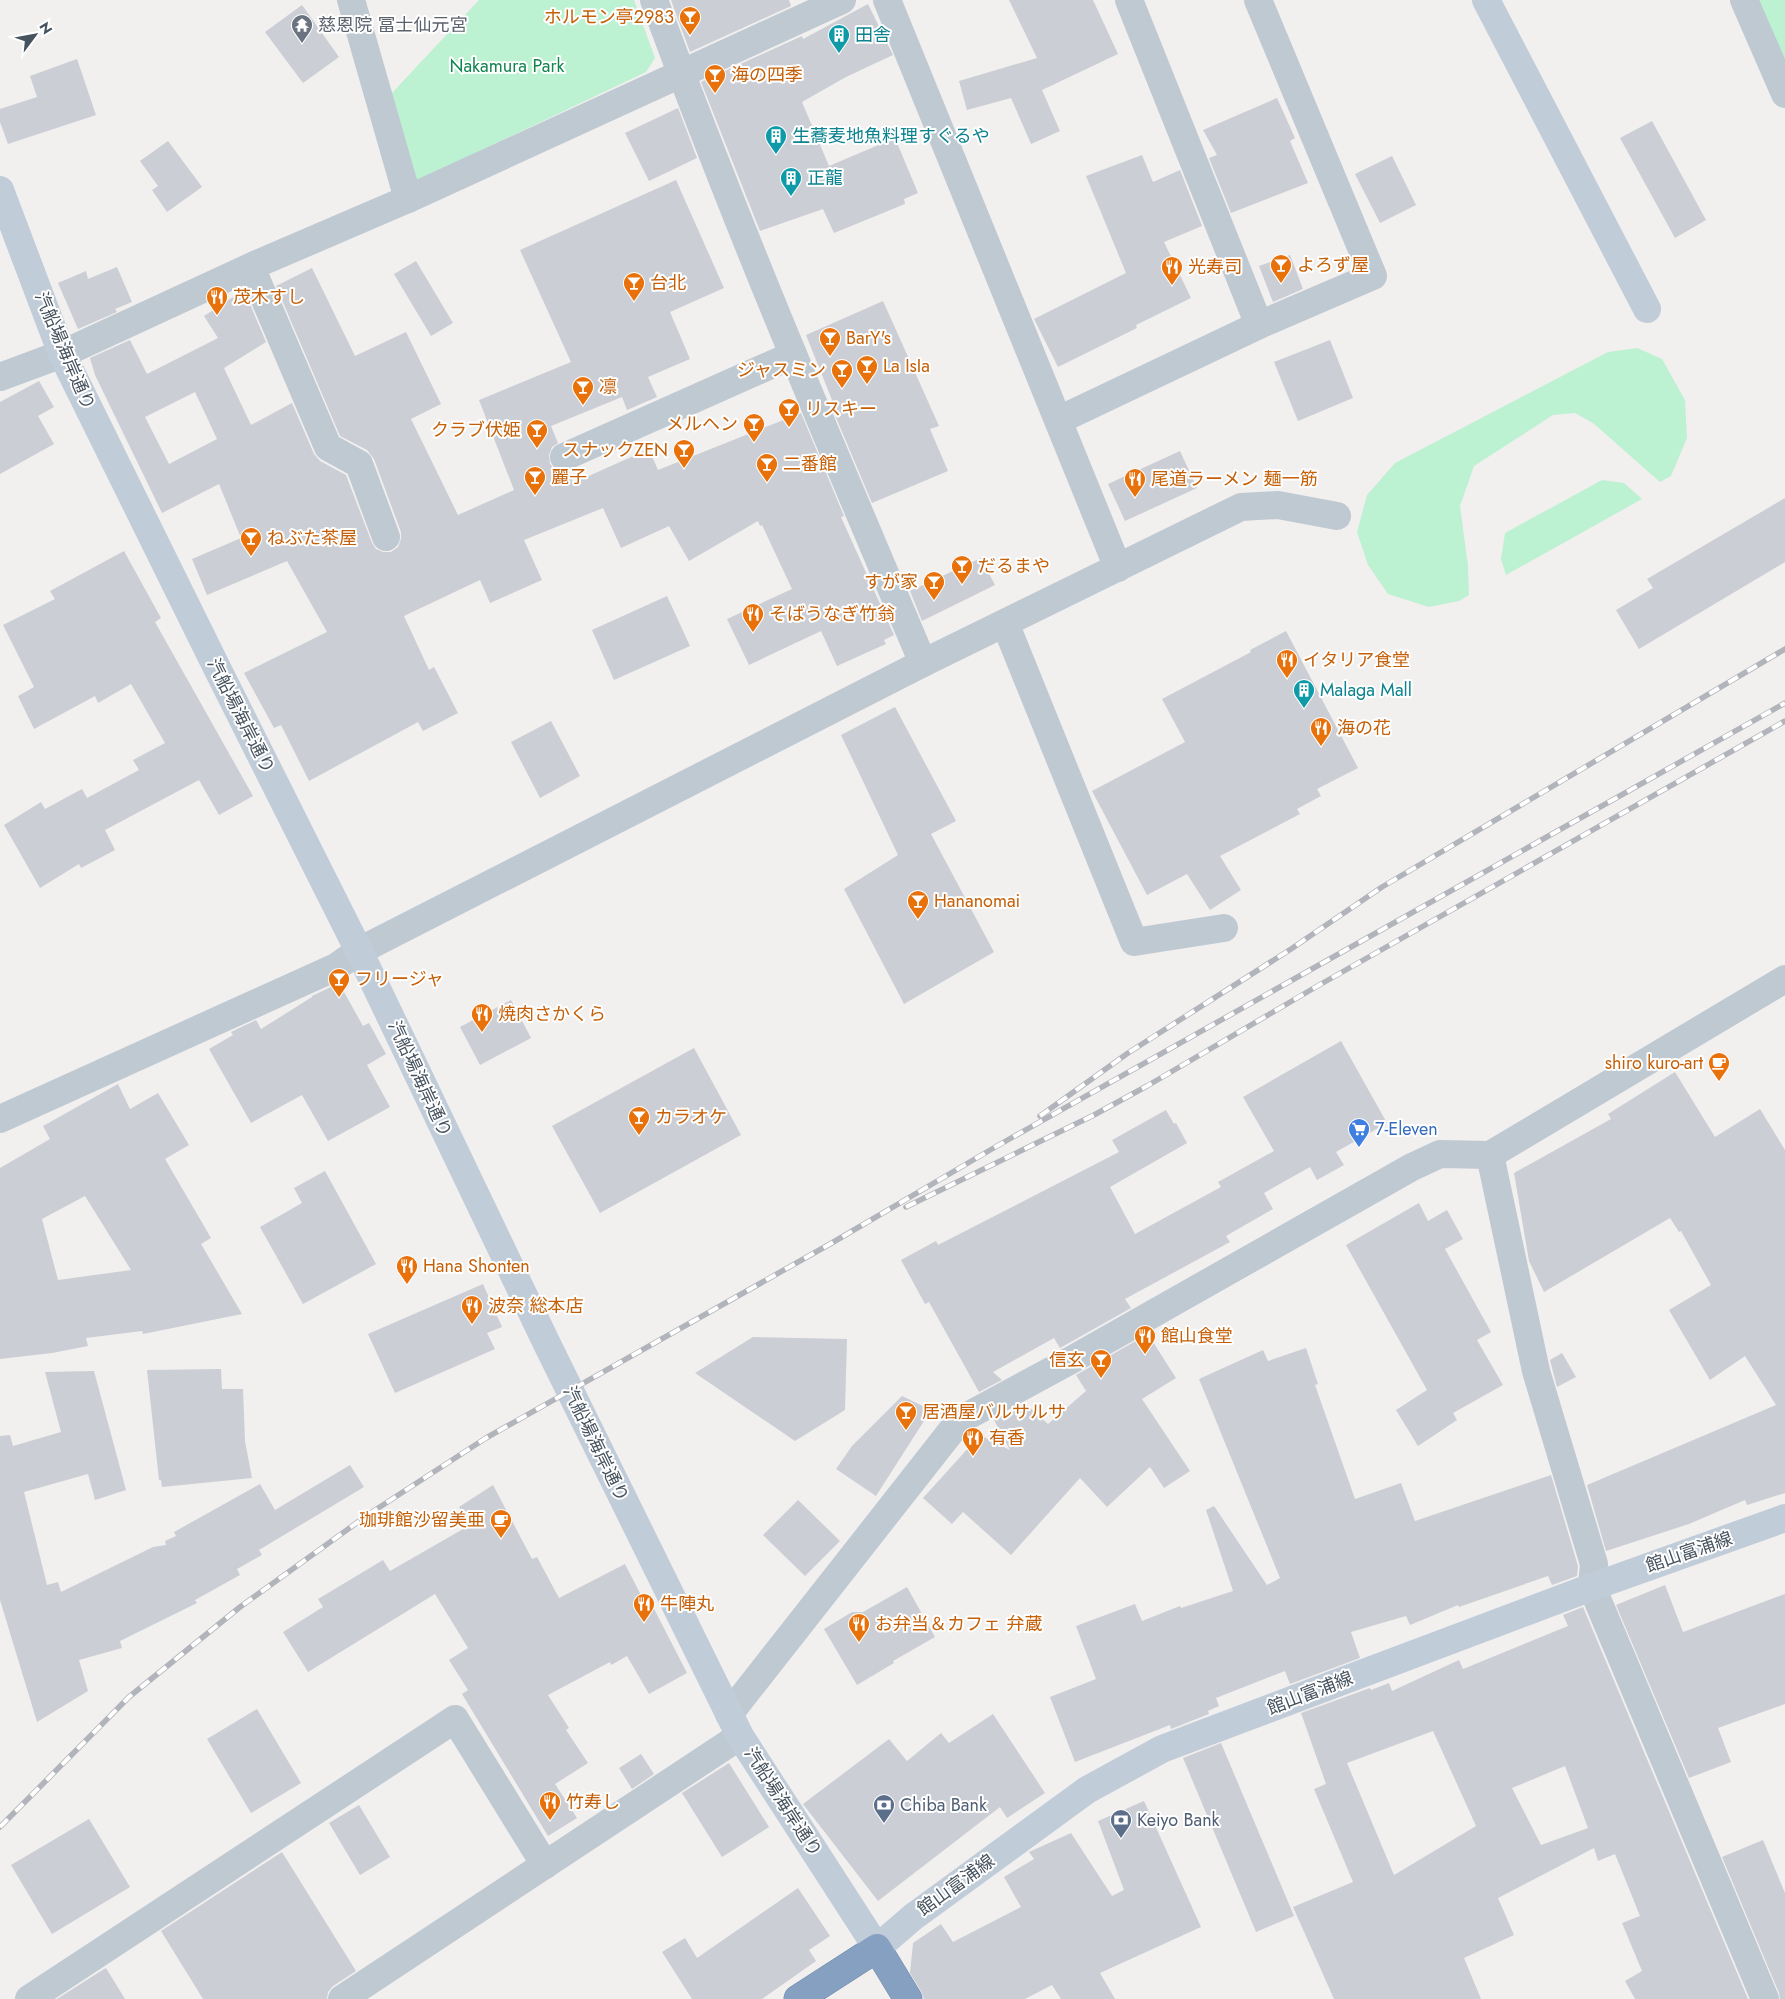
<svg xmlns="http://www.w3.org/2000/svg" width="1785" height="1999" viewBox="0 0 1785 1999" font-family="Jost,'Noto Sans JP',sans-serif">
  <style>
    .green { fill: #bcf1d2 }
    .building { fill: #cbced4; fill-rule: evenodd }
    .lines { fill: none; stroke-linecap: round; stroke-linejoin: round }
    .highway-casing { stroke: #708bac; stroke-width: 29 }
    .street { stroke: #bfc9d2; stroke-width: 28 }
    .secondary { stroke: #c1ccd9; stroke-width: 28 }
    .highway { stroke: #85a0c0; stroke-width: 28 }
    .rail-casing { stroke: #b1b4ba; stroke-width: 5.5 }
    .rail { stroke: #fff; stroke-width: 4; stroke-dasharray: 11; stroke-linecap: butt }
    .labels { text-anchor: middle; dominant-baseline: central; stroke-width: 4; stroke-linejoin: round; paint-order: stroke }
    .food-label { font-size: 18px; fill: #c56008; stroke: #fff; text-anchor: start }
    .worship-label { font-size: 18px; fill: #5b616d; stroke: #fff; text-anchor: start }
    .culture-label { font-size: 18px; fill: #0d838f; stroke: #fff; text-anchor: start }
    .park-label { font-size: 18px; fill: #12844e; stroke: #fff }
    .street-label { font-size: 18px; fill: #46525e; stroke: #fff }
    .shop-label { font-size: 18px; fill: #366cbe; stroke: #fff; text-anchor: start }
    .service-label { font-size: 18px; fill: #4e5e75; stroke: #fff; text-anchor: start }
  </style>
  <rect width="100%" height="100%" fill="#f2efef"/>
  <g class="green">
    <polygon points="479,0 634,0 655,58 646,72 414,182 391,94"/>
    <polygon points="1757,0 1785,0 1785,64"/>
    <polygon points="1637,348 1662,359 1685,400 1687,438 1671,476 1660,482 1593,423 1575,413 1553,415 1474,466 1460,506 1468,566 1469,595 1459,601 1429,607 1388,594 1368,565 1357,532 1367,495 1395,463 1608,352"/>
    <polygon points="1602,480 1624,483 1642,499 1506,575 1501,559 1505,533"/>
  </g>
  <g class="building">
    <polygon points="671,0 789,0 791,6 690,52"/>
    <polygon points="1009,0 1093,0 1118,54 1042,90 1060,131 1031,144 1011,98 967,110 959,81 1037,58"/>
    <polygon points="868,4 893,55 846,77 802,102 829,166 895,138 918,193 904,199 905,204 834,233 823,209 760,231 701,82 802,36 803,39"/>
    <polygon points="302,5 339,57 303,83 265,32"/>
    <polygon points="77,59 96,115 8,144 0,122 0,109 37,97 30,76"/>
    <polygon points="1277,98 1295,138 1290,141 1308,183 1231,213 1209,158 1217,155 1203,130"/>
    <polygon points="678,108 697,158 649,181 625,133"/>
    <polygon points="1652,121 1706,220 1675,238 1620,138"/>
    <polygon points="168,141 202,187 167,212 152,190 158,186 140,161"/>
    <polygon points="1142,155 1153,182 1180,170 1202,226 1164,242 1191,298 1136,325 1137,328 1058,367 1034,319 1126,273 1086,176"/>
    <polygon points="1392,156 1416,205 1380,223 1355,174"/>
    <path d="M 676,180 L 724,288 L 670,312 L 690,359 L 648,377 L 657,397 L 627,410 L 622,397 L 551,426 L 558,443 L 552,447 L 549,455 L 550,464 L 555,470 L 562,472 L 569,472 L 573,483 L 649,449 L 658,470 L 801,413 L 844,516 L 841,517 L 894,635 L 884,640 L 886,644 L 837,666 L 821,631 L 749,665 L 727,619 L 792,589 L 762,525 L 760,526 L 758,521 L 689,561 L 669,526 L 621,548 L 603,508 L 524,540 L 542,580 L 490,603 L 480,580 L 404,616 L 429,670 L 434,667 L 458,713 L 423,731 L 418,722 L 309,781 L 281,725 L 274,728 L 244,673 L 327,632 L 287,561 L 207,595 L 192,559 L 241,538 L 219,484 L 162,513 L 95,375 L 90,358 L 130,340 L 147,374 L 218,338 L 204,316 L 244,290 L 266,342 L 224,368 L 251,425 L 292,403 L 314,454 L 320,461 L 346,475 L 372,543 L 376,549 L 383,552 L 391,552 L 398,547 L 401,539 L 401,532 L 374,459 L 367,450 L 340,436 L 276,286 L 312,268 L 355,356 L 406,332 L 441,404 L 411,419 L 458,515 L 514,490 L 479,400 L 571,362 L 520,250 ZM 195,392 L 217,439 L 169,464 L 145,417 Z"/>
    <polygon points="1290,255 1303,289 1273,302 1259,266"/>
    <polygon points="416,261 453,323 431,336 394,274"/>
    <polygon points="117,267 132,302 115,309 117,312 78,329 58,283 86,271 88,279"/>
    <polygon points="883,301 939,426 930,429 948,471 872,503 829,401 832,400 806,335"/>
    <polygon points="1330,340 1353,398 1298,421 1274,362"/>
    <polygon points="39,381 54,407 38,416 54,444 0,474 0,402"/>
    <polygon points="1180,451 1197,488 1125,521 1108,484"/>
    <polygon points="1785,498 1785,562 1639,649 1616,610 1653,588 1647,579"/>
    <polygon points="124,551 161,618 155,622 253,796 219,815 199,780 105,830 115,850 81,868 79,864 40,888 4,825 41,802 45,809 82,789 87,798 139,770 133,760 165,743 131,684 98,703 95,696 34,729 18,696 34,687 3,625 55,599 50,591"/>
    <polygon points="981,558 995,585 922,621 910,591"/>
    <polygon points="667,596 690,646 614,680 592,630"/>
    <polygon points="1286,631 1358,768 1317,789 1321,796 1297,809 1300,814 1220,856 1241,890 1210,910 1187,874 1147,895 1092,791 1185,742 1162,699 1251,652 1250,650"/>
    <polygon points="895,707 956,821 931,834 994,952 904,1004 844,889 898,855 841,735"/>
    <polygon points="551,721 580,776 540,798 511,742"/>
    <polygon points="339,983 363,1026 369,1023 386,1054 367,1065 390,1107 328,1141 302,1095 251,1123 209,1049 233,1035 231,1032 256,1020 261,1029 312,997 312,996"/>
    <polygon points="511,1000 531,1038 480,1065 460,1027"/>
    <polygon points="1341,1041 1387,1123 1336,1152 1344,1165 1317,1180 1310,1167 1264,1193 1273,1209 1226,1236 1230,1242 1125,1299 1131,1308 1060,1348 1054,1338 993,1372 1002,1380 979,1392 929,1302 925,1304 901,1260 936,1241 938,1245 1119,1152 1112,1140 1166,1110 1174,1124 1176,1123 1187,1143 1110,1187 1135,1234 1221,1187 1218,1182 1274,1151 1243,1097"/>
    <polygon points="694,1048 741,1135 600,1213 552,1126"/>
    <polygon points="1675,1072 1715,1137 1760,1109 1785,1150 1785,1493 1747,1505 1745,1500 1689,1524 1606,1551 1587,1485 1776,1405 1745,1356 1710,1380 1669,1310 1711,1285 1681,1231 1679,1232 1670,1218 1544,1292 1529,1261 1514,1173 1611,1119 1608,1114"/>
    <path d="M 118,1084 L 130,1109 L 158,1093 L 189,1145 L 165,1159 L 211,1238 L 201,1244 L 242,1314 L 143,1334 L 142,1331 L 86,1338 L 88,1346 L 52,1353 L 0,1359 L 0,1168 L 50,1139 L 43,1126 ZM 85,1196 L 131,1270 L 58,1280 L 42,1219 Z"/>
    <polygon points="325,1171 376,1264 303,1304 260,1227 302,1203 294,1188"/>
    <polygon points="1419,1203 1428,1221 1447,1210 1463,1239 1445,1249 1491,1332 1477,1340 1503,1385 1453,1413 1457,1420 1418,1446 1396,1410 1427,1390 1346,1245"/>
    <polygon points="483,1284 502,1327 487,1333 495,1349 395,1393 368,1334"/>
    <polygon points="1148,1334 1176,1378 1142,1399 1190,1471 1164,1488 1150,1467 1107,1507 1080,1478 1011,1555 963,1512 952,1524 923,1498 980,1435 1010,1450 994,1420 1025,1403 1048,1424 1086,1391 1076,1375"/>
    <polygon points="753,1337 847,1339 845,1410 795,1441 695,1373"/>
    <polygon points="1306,1348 1318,1384 1315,1385 1355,1499 1401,1483 1415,1521 1551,1475 1578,1566 1577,1576 1552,1585 1548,1576 1459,1607 1458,1605 1410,1625 1406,1616 1351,1632 1360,1658 1290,1684 1285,1671 1216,1698 1219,1706 1208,1711 1209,1714 1171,1729 1170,1725 1075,1762 1050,1697 1096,1679 1076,1626 1135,1604 1142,1621 1180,1606 1181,1608 1233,1591 1206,1510 1214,1506 1267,1585 1280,1578 1199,1379 1263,1350 1268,1361"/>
    <polygon points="1562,1353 1576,1377 1557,1387 1550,1360"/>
    <polygon points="221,1369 222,1389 243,1389 245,1441 252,1478 162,1487 161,1480 159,1480 147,1370"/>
    <polygon points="94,1371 126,1490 95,1500 88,1474 24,1492 47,1585 58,1582 61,1592 153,1547 166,1545 165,1541 176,1536 174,1532 260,1484 275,1510 350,1465 364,1487 259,1550 262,1555 237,1569 240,1575 195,1600 197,1603 120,1641 122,1648 79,1660 88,1691 37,1722 0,1600 0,1436 10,1435 13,1446 61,1432 45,1372"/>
    <polygon points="902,1396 931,1410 876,1496 836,1469 852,1446"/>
    <polygon points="493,1485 532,1559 537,1557 559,1598 625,1564 644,1601 649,1599 687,1673 649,1694 627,1656 611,1665 610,1662 548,1695 569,1728 566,1730 588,1763 555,1784 577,1818 548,1836 462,1694 468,1690 449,1660 468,1648 435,1594 308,1672 283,1632 323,1607 318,1599 383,1560 390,1571 470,1525 459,1507"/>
    <polygon points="798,1500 840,1541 805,1576 763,1535"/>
    <polygon points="1665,1585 1683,1632 1785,1594 1785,1704 1718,1728 1731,1762 1689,1778 1616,1605"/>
    <polygon points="907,1587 935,1637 893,1661 894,1663 857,1685 824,1629 852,1612 863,1612"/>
    <path d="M 1583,1607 L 1748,1999 L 1635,1999 L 1625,1981 L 1642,1971 L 1622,1923 L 1640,1916 L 1615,1854 L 1598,1861 L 1594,1848 L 1498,1898 L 1514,1935 L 1464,1958 L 1481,1999 L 1334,1999 L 1293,1907 L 1353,1882 L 1314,1789 L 1326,1784 L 1301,1713 L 1370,1688 L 1371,1690 L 1389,1683 L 1392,1691 L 1459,1660 L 1463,1669 L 1568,1626 L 1563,1615 ZM 1433,1731 L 1476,1826 L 1394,1875 L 1347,1763 ZM 1565,1766 L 1588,1828 L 1541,1845 L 1512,1788 Z"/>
    <polygon points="257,1709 301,1783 251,1813 207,1739"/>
    <polygon points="993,1714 1045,1793 1007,1818 1000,1807 878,1901 803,1804 889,1739 907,1761 941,1733 949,1743"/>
    <polygon points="1221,1743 1294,1916 1256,1932 1183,1758"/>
    <polygon points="641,1754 654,1774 632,1789 619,1768"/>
    <polygon points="729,1763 769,1827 722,1857 682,1793"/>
    <polygon points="1144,1801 1201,1927 1100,1973 1115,1999 1061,1999 1052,1985 1025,1999 924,1999 921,1991 910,1973 913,1943 941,1924 953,1942 1021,1907 1004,1877 1034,1859 1029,1852 1071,1833 1112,1896 1124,1890 1098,1821"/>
    <polygon points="359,1805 390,1857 360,1875 329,1823"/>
    <polygon points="89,1819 130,1887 52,1934 11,1865"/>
    <polygon points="1763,1840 1785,1893 1785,1999 1780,1999 1779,1993 1722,1857"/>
    <polygon points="282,1852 356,1971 333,1986 328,1992 327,1999 203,1999 161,1931"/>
    <polygon points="798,1888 830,1936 809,1950 816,1961 762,1999 692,1999 662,1952 685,1938 697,1958"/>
    <polygon points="106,1968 125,1999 57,1999 93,1976"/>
  </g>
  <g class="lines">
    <g class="highway-casing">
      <polyline id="highway" points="798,1999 877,1948 908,1999"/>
    </g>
    <g class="street">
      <polyline points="351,0 408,199"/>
      <path d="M 654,0 C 736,224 830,444 923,663"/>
      <polyline points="887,0 1118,568"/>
      <polyline points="1129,0 1259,325"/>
      <polyline points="1744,0 1785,94"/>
      <polyline points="251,267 328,447 359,464 386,537"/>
      <polyline points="0,377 62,354 259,263 408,199 842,0"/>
      <polyline points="1059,420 1259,325 1373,276 1258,0"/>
      <polyline points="564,457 793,355"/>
      <polyline points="1005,623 1134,942 1224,928"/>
      <polyline points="0,1119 336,967 359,951 923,663 1241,507 1278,505 1337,516"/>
      <polyline points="1490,1155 1536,1371 1594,1564 1592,1587 1765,1999"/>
      <polyline points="729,1714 960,1420 1073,1359 1412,1167 1440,1154 1490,1155 1785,979"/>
      <polyline points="29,1999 455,1719 545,1865"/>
      <polyline points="342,1999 740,1736"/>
    </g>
    <g class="secondary">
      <polyline points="1486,0 1647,309"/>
      <polyline points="0,190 62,354 216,666 359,951 547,1344 740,1736 877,1948 913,1917 1087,1790 1162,1749 1592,1587 1785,1518"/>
    </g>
    <use href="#highway" class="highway"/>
    <g class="rail-casing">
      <g id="rail">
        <polyline points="1040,1116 1128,1053 1291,949 1382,887 1785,649"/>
        <polyline points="906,1207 1094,1115 1147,1086 1314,988 1785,721"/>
        <polyline points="0,1827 129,1697 240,1607 369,1514 486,1438 830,1244 997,1146 1785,703"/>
      </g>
    </g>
    <use href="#rail" class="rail"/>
  </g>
  <defs>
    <g id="bar-pin" transform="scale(1.125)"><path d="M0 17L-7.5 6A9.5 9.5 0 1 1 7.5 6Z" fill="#e8710a" stroke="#fff"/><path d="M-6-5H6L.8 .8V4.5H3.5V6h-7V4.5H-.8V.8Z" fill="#fff"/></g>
    <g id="temple-pin" transform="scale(1.125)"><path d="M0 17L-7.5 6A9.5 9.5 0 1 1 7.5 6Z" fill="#6b7280" stroke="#fff"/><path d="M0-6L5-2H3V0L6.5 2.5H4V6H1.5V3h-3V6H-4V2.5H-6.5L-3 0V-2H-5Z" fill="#fff"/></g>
    <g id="building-pin" transform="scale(1.125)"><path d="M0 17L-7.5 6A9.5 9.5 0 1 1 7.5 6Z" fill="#0f9aa8" stroke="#fff"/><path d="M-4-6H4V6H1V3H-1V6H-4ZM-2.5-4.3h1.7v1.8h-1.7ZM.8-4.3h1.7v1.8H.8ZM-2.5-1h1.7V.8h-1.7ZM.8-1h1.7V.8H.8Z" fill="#fff"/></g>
    <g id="restaurant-pin" transform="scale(1.125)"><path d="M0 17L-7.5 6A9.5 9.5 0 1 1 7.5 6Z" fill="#e8710a" stroke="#fff"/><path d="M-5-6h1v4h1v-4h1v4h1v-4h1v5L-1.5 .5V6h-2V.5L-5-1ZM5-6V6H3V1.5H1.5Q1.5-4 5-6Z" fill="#fff"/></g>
    <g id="cafe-pin" transform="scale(1.125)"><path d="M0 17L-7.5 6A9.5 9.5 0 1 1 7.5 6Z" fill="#e8710a" stroke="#fff"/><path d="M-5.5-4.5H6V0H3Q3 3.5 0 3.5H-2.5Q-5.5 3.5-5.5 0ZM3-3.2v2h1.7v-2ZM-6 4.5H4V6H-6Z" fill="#fff"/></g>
    <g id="supermarket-pin" transform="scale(1.125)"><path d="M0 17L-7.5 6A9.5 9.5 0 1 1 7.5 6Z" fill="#3f7fe0" stroke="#fff"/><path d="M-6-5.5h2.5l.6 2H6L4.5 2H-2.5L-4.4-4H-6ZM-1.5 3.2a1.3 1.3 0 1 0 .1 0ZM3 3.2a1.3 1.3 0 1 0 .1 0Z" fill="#fff"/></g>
    <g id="bank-pin" transform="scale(1.125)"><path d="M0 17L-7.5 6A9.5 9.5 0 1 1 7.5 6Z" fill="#5c6f8a" stroke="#fff"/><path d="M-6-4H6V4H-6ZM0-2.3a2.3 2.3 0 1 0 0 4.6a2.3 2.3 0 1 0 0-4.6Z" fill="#fff"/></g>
  </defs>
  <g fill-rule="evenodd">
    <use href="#bar-pin" x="690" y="17"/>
    <use href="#temple-pin" x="302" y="25"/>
    <use href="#building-pin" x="839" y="35"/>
    <use href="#bar-pin" x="715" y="75"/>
    <use href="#building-pin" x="776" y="136"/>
    <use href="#building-pin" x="791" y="178"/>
    <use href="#bar-pin" x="1281" y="265"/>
    <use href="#restaurant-pin" x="1172" y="267"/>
    <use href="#bar-pin" x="634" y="283"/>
    <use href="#restaurant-pin" x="217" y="297"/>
    <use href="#bar-pin" x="830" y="338"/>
    <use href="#bar-pin" x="867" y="366"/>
    <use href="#bar-pin" x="842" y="370"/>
    <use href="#bar-pin" x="583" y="387"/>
    <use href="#bar-pin" x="789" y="409"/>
    <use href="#bar-pin" x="754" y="424"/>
    <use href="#bar-pin" x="537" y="430"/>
    <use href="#bar-pin" x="684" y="450"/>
    <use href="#bar-pin" x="767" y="464"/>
    <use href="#bar-pin" x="535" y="477"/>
    <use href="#restaurant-pin" x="1135" y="479"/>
    <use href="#bar-pin" x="251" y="538"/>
    <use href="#bar-pin" x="962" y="566"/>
    <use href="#bar-pin" x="934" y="582"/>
    <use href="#restaurant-pin" x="753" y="614"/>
    <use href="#restaurant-pin" x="1287" y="660"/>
    <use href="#building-pin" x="1304" y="690"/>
    <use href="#restaurant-pin" x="1321" y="728"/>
    <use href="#bar-pin" x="918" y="901"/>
    <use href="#bar-pin" x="339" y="979"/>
    <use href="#restaurant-pin" x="482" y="1014"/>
    <use href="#cafe-pin" x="1719" y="1063"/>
    <use href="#bar-pin" x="639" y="1117"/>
    <use href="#supermarket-pin" x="1359" y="1129"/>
    <use href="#restaurant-pin" x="407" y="1266"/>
    <use href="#restaurant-pin" x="472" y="1306"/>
    <use href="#restaurant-pin" x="1145" y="1336"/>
    <use href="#bar-pin" x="1101" y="1360"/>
    <use href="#bar-pin" x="906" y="1412"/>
    <use href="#restaurant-pin" x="973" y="1438"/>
    <use href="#cafe-pin" x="501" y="1520"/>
    <use href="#restaurant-pin" x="644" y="1604"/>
    <use href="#restaurant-pin" x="859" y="1624"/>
    <use href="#restaurant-pin" x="550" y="1802"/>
    <use href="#bank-pin" x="884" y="1805"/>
    <use href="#bank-pin" x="1121" y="1820"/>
  </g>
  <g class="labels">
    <g class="food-label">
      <text x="674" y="17" text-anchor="end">ホルモン亭2983</text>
      <text x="731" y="75">海の四季</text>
      <text x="1297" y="265">よろず屋</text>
      <text x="1188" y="267">光寿司</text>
      <text x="650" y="283">台北</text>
      <text x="233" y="297">茂木すし</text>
      <text x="846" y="338">BarY's</text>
      <text x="883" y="366">La IsIa</text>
      <text x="826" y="370" text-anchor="end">ジャスミン</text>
      <text x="599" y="387">凛</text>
      <text x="805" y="409">リスキー</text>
      <text x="738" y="424" text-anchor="end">メルヘン</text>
      <text x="521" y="430" text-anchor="end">クラブ伏姫</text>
      <text x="668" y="450" text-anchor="end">スナックZEN</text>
      <text x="783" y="464">二番館</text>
      <text x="551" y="477">麗子</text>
      <text x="1151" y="479">尾道ラーメン 麺一筋</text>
      <text x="267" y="538">ねぶた茶屋</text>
      <text x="978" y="566">だるまや</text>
      <text x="918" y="582" text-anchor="end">すが家</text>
      <text x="769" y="614">そばうなぎ竹翁</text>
      <text x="1303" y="660">イタリア食堂</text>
      <text x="1337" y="728">海の花</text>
      <text x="934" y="901">Hananomai</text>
      <text x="355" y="979">フリージャ</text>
      <text x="498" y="1014">焼肉さかくら</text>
      <text x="1703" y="1063" text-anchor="end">shiro kuro-art</text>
      <text x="655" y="1117">カラオケ</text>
      <text x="423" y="1266">Hana Shonten</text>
      <text x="488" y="1306">波奈 総本店</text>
      <text x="1161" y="1336">館山食堂</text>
      <text x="1085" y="1360" text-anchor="end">信玄</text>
      <text x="922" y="1412">居酒屋バルサルサ</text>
      <text x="989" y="1438">有香</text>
      <text x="485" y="1520" text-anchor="end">珈琲館沙留美亜</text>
      <text x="660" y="1604">牛陣丸</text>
      <text x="875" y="1624">お弁当＆カフェ 弁蔵</text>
      <text x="566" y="1802">竹寿し</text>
    </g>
    <g class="worship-label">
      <text x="318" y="25">慈恩院 冨士仙元宮</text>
    </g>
    <g class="culture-label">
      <text x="855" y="35">田舎</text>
      <text x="792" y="136">生蕎麦地魚料理すぐるや</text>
      <text x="807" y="178">正龍</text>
      <text x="1320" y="690">Malaga Mall</text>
    </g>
    <g class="park-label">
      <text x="507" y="66">Nakamura Park</text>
    </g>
    <g class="street-label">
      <text transform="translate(65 351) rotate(67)">汽船場海岸通り</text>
      <text transform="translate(241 716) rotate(63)">汽船場海岸通り</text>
      <text transform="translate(420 1079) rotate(65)">汽船場海岸通り</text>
      <text transform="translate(596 1444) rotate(64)">汽船場海岸通り</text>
      <text transform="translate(1689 1552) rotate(-19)">館山富浦線</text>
      <text transform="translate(1310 1693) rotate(-21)">館山富浦線</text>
      <text transform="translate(783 1802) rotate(57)">汽船場海岸通り</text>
      <text transform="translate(956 1885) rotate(-36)">館山富浦線</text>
    </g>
    <g class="shop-label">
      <text x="1375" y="1129">7-Eleven</text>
    </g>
    <g class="service-label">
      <text x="900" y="1805">Chiba Bank</text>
      <text x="1137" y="1820">Keiyo Bank</text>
    </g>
  </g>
  <g transform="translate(35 35) rotate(58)" stroke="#ffffff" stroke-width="4" paint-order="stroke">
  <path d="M0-4L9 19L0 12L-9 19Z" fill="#46525e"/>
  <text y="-8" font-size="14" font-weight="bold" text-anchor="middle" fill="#46525e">N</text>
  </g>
</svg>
